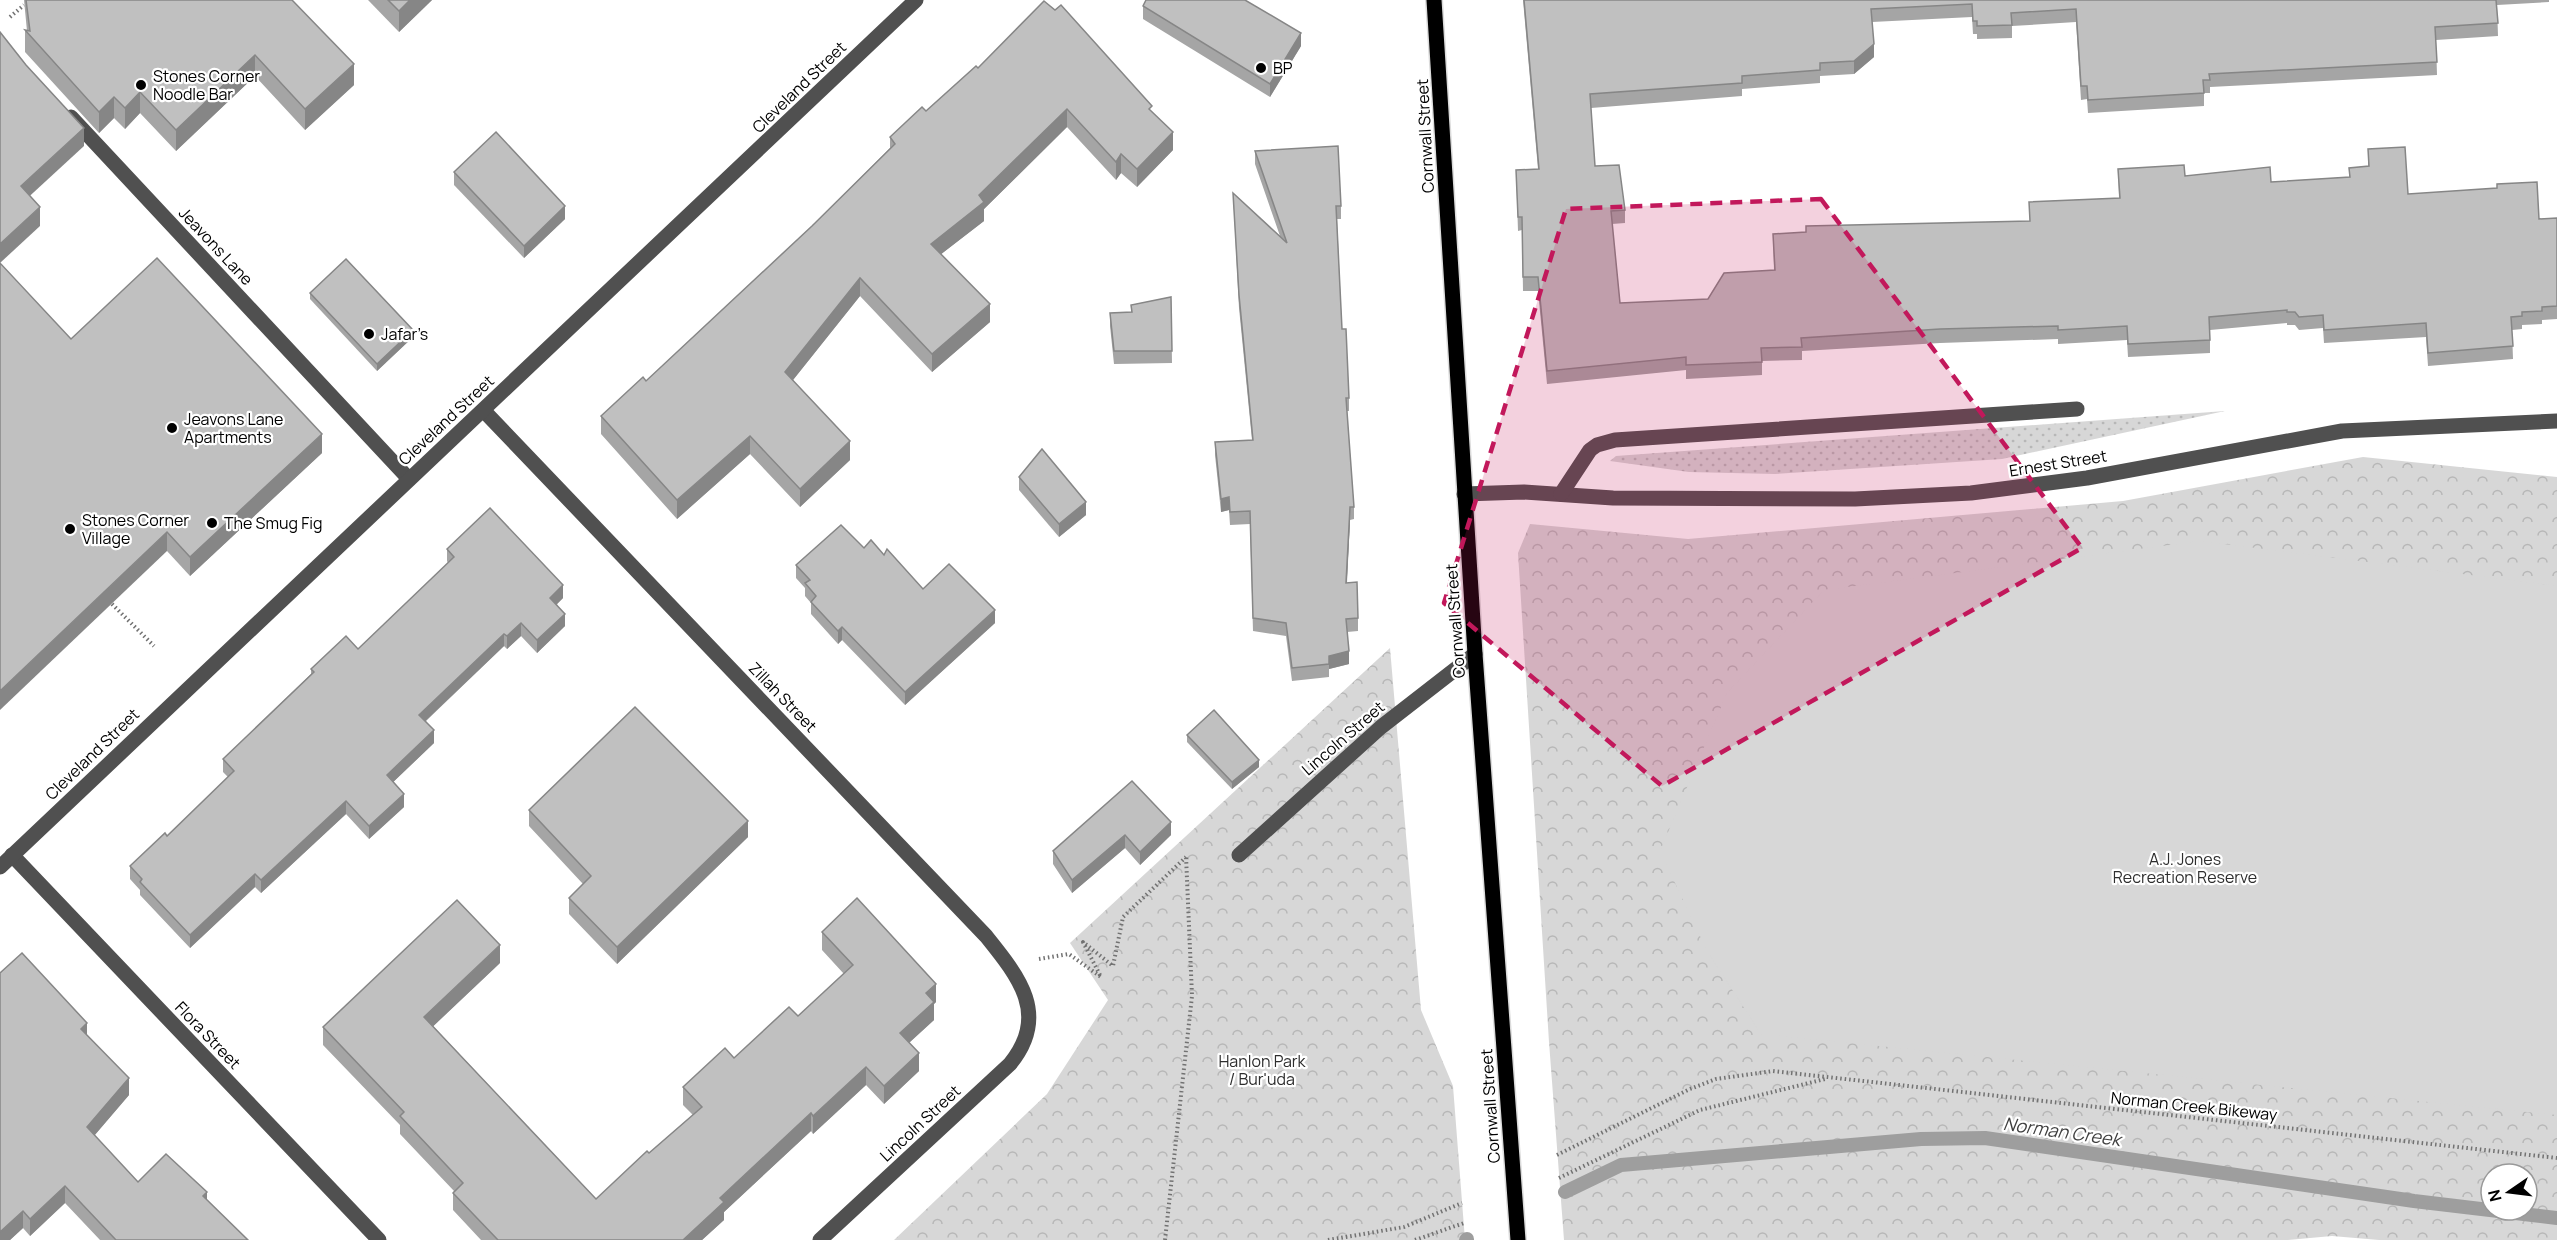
<svg xmlns="http://www.w3.org/2000/svg" width="2557" height="1240" viewBox="0 0 2557 1240" font-family="Manrope,sans-serif">
  <style>
    .grass { fill: url(#grass-dots) }
    .forest { fill: url(#forest-crowns); fill-rule: evenodd }
    .pitch { fill: #d7d7d7 }
    .lines { fill: none; stroke-linecap: round; stroke-linejoin: round }
    .stream { stroke: #9e9e9e; stroke-width: 14 }
    .major-casing { stroke: #dbdbdb; stroke-width: 18 }
    .path { stroke: #727272; stroke-width: 4; stroke-dasharray: 1.5 3; stroke-linecap: butt }
    .minor { stroke: #505050; stroke-width: 15 }
    .major { stroke: #000; stroke-width: 15 }
    .wall { fill: #a5a5a5 }
    .shaded-wall { fill: #868686 }
    .building { fill: #c0c0c0; stroke: #868686; stroke-width: 1.5 }
    .marked { fill: #c2185b; fill-opacity: 0.2; stroke: #c2185b; stroke-width: 4.5; stroke-dasharray: 12 8; stroke-linejoin: round }
    .poi-dot { fill: #000; stroke: #fff; stroke-width: 2 }
    .labels { text-anchor: middle; dominant-baseline: central; stroke-width: 4.5; stroke-linejoin: round; paint-order: stroke }
    .poi-label { font-size: 16px; fill: #000; stroke: #fff; text-anchor: start }
    .street-label { font-size: 16px; fill: #000; stroke: #fff }
    .park-label { font-size: 16px; fill: #2e2e2e; stroke: #fff }
    .water-label { font-size: 18px; font-style: italic; fill: #3f3f3f; stroke: #fff }
  </style>
  <defs>
    <pattern id="grass-dots" width="8" height="8" patternUnits="userSpaceOnUse" patternTransform="scale(1.5)"><rect width="8" height="8" fill="#d7d7d7"/><path d="M2 2h.1M6 6h.1" fill="none" stroke="#b7b7b7" stroke-width="1.8" stroke-linecap="round"/></pattern>
    <pattern id="forest-crowns" width="20" height="18" patternUnits="userSpaceOnUse" patternTransform="scale(1.5)"><rect width="20" height="18" fill="#d7d7d7"/><path d="M2 6a3 3 0 1 1 6 0M12 15a3 3 0 1 1 6 0" fill="none" stroke="#b7b7b7"/></pattern>
  </defs>
  <rect width="100%" height="100%" fill="#fff"/>
  <polygon class="grass" points="2225,411 2002,459 1775,474 1689,472 1610,461 1616,456"/>
  <g class="forest">
    <path d="M 2363,457 L 2557,477 L 2557,1240 L 2379,1240 L 2332,1236 L 2288,1240 L 1564,1240 L 1549,1042 L 1518,553 L 1530,524 L 1688,539 L 2123,501 ZM 2491,1174 L 2527,1174 L 2527,1210 L 2491,1210 Z"/>
    <polygon points="1390,648 1421,1010 1453,1086 1465,1240 894,1240 1047,1094 1108,1000 1070,943"/>
  </g>
  <polygon class="pitch" points="2200,541 2557,586 2557,1115 1761,1034 1707,951 1660,851 1727,693 1824,590"/>
  <g class="lines">
    <g class="stream">
      <polyline points="1565,1192 1621,1165 1921,1139 1985,1138 2414,1201 2557,1218"/>
      <polyline points="1466,1240 1467,1239"/>
    </g>
    <g class="major-casing">
      <polyline id="major" points="1434,0 1475,654 1518,1240"/>
    </g>
    <g class="path">
      <polyline points="10,17 24,5"/>
      <polyline points="112,604 154,646"/>
      <polyline points="1039,959 1069,954 1101,977 1083,942 1113,966 1123,917 1186,857"/>
      <polyline points="1557,1155 1690,1089 1716,1079 1773,1071 2557,1158"/>
      <polyline points="1559,1178 1700,1110 1825,1079"/>
      <polyline points="1165,1240 1192,996 1186,856"/>
      <polyline points="1328,1240 1404,1227 1462,1203"/>
      <polyline points="1415,1240 1464,1223"/>
    </g>
    <g class="minor">
      <polyline points="71,117 409,479"/>
      <path d="M 484,411 L 986,936 C 1019,977 1050,1015 1010,1064 L 820,1240"/>
      <polyline points="1464,494 1524,492 1613,498 1855,499 1971,493 2087,478 2342,431 2557,421"/>
      <polyline points="1561,494 1590,450 1597,445 1615,440 2077,409"/>
      <polyline points="12,855 379,1240"/>
      <polyline points="1239,855 1381,727 1475,654"/>
      <polyline points="0,867 916,0"/>
    </g>
    <use href="#major" class="major"/>
  </g>
  <g class="wall">
    <polygon points="24,0 292,0 354,85 305,130 255,76 176,151 140,113 125,129 114,118 99,133 25,52 25,30 27,31"/>
    <polygon points="368,0 432,0 399,32"/>
    <polygon points="1523,0 2549,0 2549,2 2497,5 2498,36 2436,40 2437,75 2210,87 2210,93 2204,93 2204,106 2088,113 2087,99 2081,100 2076,22 2012,26 2012,38 1977,39 1977,34 1973,34 1972,17 1872,22 1874,57 1854,74 1820,76 1820,83 1742,89 1742,96 1591,108 1595,166 1625,210 1625,223 1612,224 1620,303 1708,299 1774,270 1773,234 2030,221 2029,202 2119,198 2118,169 2185,176 2271,182 2349,177 2349,168 2368,166 2368,149 2408,194 2539,219 2557,218 2557,319 2542,320 2542,324 2522,325 2522,329 2512,330 2513,359 2428,366 2426,337 2324,343 2323,328 2299,330 2295,325 2287,325 2287,323 2210,330 2210,353 2128,357 2127,340 2058,344 2058,339 1940,343 1802,351 1802,360 1762,361 1762,375 1686,379 1686,370 1547,384 1538,291 1523,291 1522,230 1518,231 1516,170 1538,169"/>
    <polygon points="1143,6 1301,46 1270,97 1143,19"/>
    <polygon points="978,68 1152,112 1173,150 1137,187 1121,173 1116,180 1067,127 984,209 984,221 941,254 990,322 932,372 860,296 793,380 850,460 800,507 750,454 677,519 601,434 601,416 646,381 812,226 890,148 890,137 926,111"/>
    <polygon points="1255,151 1341,206 1341,219 1337,219 1342,329 1349,398 1349,411 1347,411 1354,507 1354,519 1350,520 1347,583 1358,618 1358,631 1347,632 1349,664 1329,669 1329,677 1292,681 1286,636 1253,631 1250,524 1230,525 1229,510 1221,512 1215,455 1215,442 1252,440 1239,308 1233,193 1280,236 1255,164"/>
    <polygon points="454,172 565,219 524,258 454,185"/>
    <polygon points="310,293 413,337 377,371 310,299"/>
    <polygon points="1171,297 1172,363 1114,364 1110,326 1110,313 1131,312 1131,305"/>
    <polygon points="71,339 322,453 190,576 167,551"/>
    <polygon points="1019,477 1086,515 1059,537 1019,490"/>
    <polygon points="864,548 884,555 923,589 995,623 905,705 842,640 838,644 811,614 811,603 805,596 805,588 796,578 796,565"/>
    <polygon points="447,549 563,598 557,604 565,626 537,653 521,636 507,649 504,646 426,721 434,743 393,782 404,807 369,839 346,814 261,893 255,887 190,948 140,895 140,890 130,879 130,866 167,836 228,777 223,772 223,759 311,674 311,669 358,649 448,563 447,561"/>
    <polygon points="1187,735 1259,767 1232,789 1187,742"/>
    <polygon points="1132,781 1171,835 1140,865 1125,848 1072,893 1053,864 1053,851"/>
    <polygon points="529,810 748,837 617,964 569,914 569,898 583,884 529,826"/>
    <polygon points="822,932 936,1002 934,1004 934,1020 909,1043 919,1071 884,1104 866,1085 813,1134 811,1131 724,1212 724,1220 702,1240 481,1240 453,1210 453,1193 454,1191 400,1134 400,1125 323,1045 323,1027 500,963 433,1026 596,1199 693,1115 683,1105 683,1087 734,1058 798,1016 844,974 822,950"/>
    <polygon points="87,1035 129,1095 94,1136 138,1182 207,1200 248,1240 100,1240 65,1203 30,1236 23,1228 10,1240 0,1240"/>
  </g>
  <g class="shaded-wall">
    <polygon points="410,0 432,0 399,32 399,11"/>
    <polygon points="1301,33 1301,46 1270,97 1270,84"/>
    <polygon points="1874,44 1874,57 1854,74 1854,61"/>
    <polygon points="255,55 255,76 176,151 176,130"/>
    <polygon points="354,64 354,85 305,130 305,109"/>
    <polygon points="140,92 140,113 125,129 125,108"/>
    <polygon points="114,97 114,118 99,133 99,112"/>
    <polygon points="1067,109 1067,127 984,209 984,221 931,262 931,244 979,195"/>
    <polygon points="84,128 84,146 21,204 21,186"/>
    <polygon points="1173,132 1173,150 1137,187 1137,169"/>
    <polygon points="1121,154 1121,173 1116,180 1116,162"/>
    <polygon points="565,206 565,219 524,258 524,246"/>
    <polygon points="40,207 40,226 0,263 0,244"/>
    <polygon points="860,278 860,296 785,390 785,372"/>
    <polygon points="990,304 990,322 932,372 932,354"/>
    <polygon points="413,330 413,337 377,371 377,364"/>
    <polygon points="322,434 322,453 190,576 190,557"/>
    <polygon points="750,436 750,454 677,519 677,500"/>
    <polygon points="850,441 850,460 800,507 800,489"/>
    <polygon points="1229,497 1229,510 1221,512 1221,499"/>
    <polygon points="1086,502 1086,515 1059,537 1059,524"/>
    <polygon points="1350,507 1350,520 1346,595 1346,583"/>
    <polygon points="167,532 167,551 0,710 0,691"/>
    <polygon points="563,585 563,598 550,611 550,598"/>
    <polygon points="995,610 995,623 905,705 905,692"/>
    <polygon points="565,614 565,626 537,653 537,640"/>
    <polygon points="521,623 521,636 507,649 507,636"/>
    <polygon points="842,627 842,640 838,644 838,631"/>
    <polygon points="504,634 504,646 419,727 419,715"/>
    <polygon points="1349,651 1349,664 1329,669 1329,656"/>
    <polygon points="434,730 434,743 387,788 387,775"/>
    <polygon points="1259,760 1259,767 1232,789 1232,782"/>
    <polygon points="404,794 404,807 369,839 369,826"/>
    <polygon points="346,801 346,814 261,893 261,880"/>
    <polygon points="748,821 748,837 617,964 617,947"/>
    <polygon points="1171,822 1171,835 1140,865 1140,852"/>
    <polygon points="1125,835 1125,848 1072,893 1072,880"/>
    <polygon points="255,874 255,887 190,948 190,935"/>
    <polygon points="500,945 500,963 424,1035 424,1017"/>
    <polygon points="936,984 936,1002 934,1004 934,1020 900,1051 900,1033 926,993"/>
    <polygon points="87,1023 87,1040 81,1029"/>
    <polygon points="919,1053 919,1071 884,1104 884,1086"/>
    <polygon points="866,1067 866,1085 813,1134 813,1116"/>
    <polygon points="129,1078 129,1095 87,1144 87,1127"/>
    <polygon points="811,1113 811,1131 724,1212 724,1220 702,1240 683,1240 720,1198"/>
    <polygon points="65,1186 65,1203 30,1236 30,1219"/>
    <polygon points="207,1192 207,1209 203,1196"/>
    <polygon points="23,1211 23,1228 10,1240 0,1240 0,1232"/>
  </g>
  <g class="building">
    <polygon points="26,0 292,0 354,64 305,109 255,55 176,130 140,92 125,108 114,97 99,112 25,30 30,31"/>
    <polygon points="388,0 410,0 399,11"/>
    <polygon points="1146,0 1245,0 1301,33 1270,84 1143,6"/>
    <polygon points="1524,0 2496,0 2498,23 2435,27 2437,62 2209,74 2210,80 2203,80 2204,93 2088,100 2087,86 2081,86 2076,9 2011,13 2012,25 1977,26 1977,21 1973,21 1972,4 1871,9 1874,44 1854,61 1820,63 1820,70 1742,76 1742,83 1590,94 1595,166 1619,165 1625,210 1611,211 1620,303 1708,299 1724,273 1775,270 1773,234 1806,232 1806,226 2030,221 2029,202 2120,198 2118,169 2184,165 2185,176 2270,167 2271,182 2350,177 2349,168 2369,166 2368,149 2405,147 2408,194 2497,188 2497,184 2537,182 2539,219 2557,218 2557,306 2542,307 2542,311 2522,312 2522,316 2511,317 2513,346 2428,353 2426,323 2324,330 2323,315 2299,317 2295,312 2287,312 2287,310 2209,317 2210,340 2128,344 2127,326 2058,330 2058,326 1940,329 1801,338 1802,347 1761,348 1762,362 1686,365 1686,357 1547,371 1538,277 1523,277 1522,217 1518,217 1516,170 1539,169"/>
    <polygon points="1044,1 1055,10 1061,5 1152,106 1149,109 1173,132 1137,169 1121,154 1116,162 1067,109 979,195 984,202 931,244 990,304 932,354 860,278 785,372 850,441 800,489 750,436 677,500 601,416 643,377 646,381 812,226 895,144 890,137 922,107 926,111 976,66 978,68"/>
    <polygon points="0,32 26,65 84,128 21,186 40,207 0,244"/>
    <polygon points="496,132 565,206 524,246 454,172"/>
    <polygon points="1338,146 1341,206 1336,206 1342,329 1346,329 1349,398 1346,398 1354,507 1350,507 1346,583 1357,582 1358,618 1346,619 1349,651 1329,656 1329,664 1292,668 1286,623 1253,618 1250,511 1230,512 1229,497 1221,499 1215,442 1253,440 1239,295 1233,193 1287,243 1255,151"/>
    <polygon points="157,258 322,434 190,557 167,532 0,691 0,263 71,339"/>
    <polygon points="346,259 413,330 377,364 310,293"/>
    <polygon points="1171,297 1172,351 1114,351 1110,313 1132,312 1131,305"/>
    <polygon points="1042,449 1086,502 1059,524 1019,477"/>
    <polygon points="490,508 563,585 550,598 565,614 537,640 521,623 507,636 504,634 419,715 434,730 387,775 404,794 369,826 346,801 261,880 255,874 190,935 140,882 142,879 130,866 165,833 167,836 234,771 223,759 314,672 311,669 346,636 358,649 454,557 447,549"/>
    <polygon points="841,525 864,548 871,540 884,555 887,549 923,589 949,564 995,610 905,692 842,627 838,631 811,602 816,596 805,583 810,580 796,565"/>
    <polygon points="635,707 748,821 617,947 569,898 591,876 529,810"/>
    <polygon points="1214,710 1259,760 1232,782 1187,735"/>
    <polygon points="1132,781 1171,822 1140,852 1125,835 1072,880 1053,851"/>
    <polygon points="857,898 936,984 926,993 934,1002 900,1033 919,1053 884,1086 866,1067 813,1116 811,1113 720,1198 724,1202 683,1240 498,1240 453,1193 463,1183 400,1116 404,1112 323,1027 457,900 500,945 424,1017 596,1199 647,1151 649,1153 702,1107 683,1087 725,1048 734,1058 789,1007 798,1016 853,965 822,932"/>
    <polygon points="22,953 87,1023 81,1029 129,1078 87,1127 138,1182 166,1154 207,1192 203,1196 248,1240 116,1240 65,1186 30,1219 23,1211 0,1232 0,973"/>
  </g>
  <path class="marked" d="M 1821,199 L 2082,548 L 1662,786 L 1444,603 L 1566,209 Z"/>
  <g class="poi-dot">
    <circle cx="1261" cy="68" r="6"/>
    <circle cx="141" cy="85" r="6"/>
    <circle cx="369" cy="334" r="6"/>
    <circle cx="172" cy="428" r="6"/>
    <circle cx="212" cy="523" r="6"/>
    <circle cx="70" cy="529" r="6"/>
  </g>
  <g class="labels">
    <g class="poi-label">
      <text x="1273" y="68">BP</text>
      <text x="153" y="76">Stones Corner<tspan x="153" dy="18">Noodle Bar</tspan></text>
      <text x="381" y="334">Jafar’s</text>
      <text x="184" y="419">Jeavons Lane<tspan x="184" dy="18">Apartments</tspan></text>
      <text x="82" y="520">Stones Corner<tspan x="82" dy="18">Village</tspan></text>
      <text x="224" y="523">The Smug Fig</text>
    </g>
    <g class="street-label">
      <text transform="translate(799 87) rotate(-44)">Cleveland Street</text>
      <text transform="translate(1425 136) rotate(-93)">Cornwall Street</text>
      <text transform="translate(216 246) rotate(47)">Jeavons Lane</text>
      <text transform="translate(446 420) rotate(-43)">Cleveland Street</text>
      <text transform="translate(2058 463) rotate(-9)">Ernest Street</text>
      <text transform="translate(1455 621) rotate(-94)">Cornwall Street</text>
      <text transform="translate(783 697) rotate(46)">Zillah Street</text>
      <text transform="translate(1343 738) rotate(-41)">Lincoln Street</text>
      <text transform="translate(92 754) rotate(-44)">Cleveland Street</text>
      <text transform="translate(208 1035) rotate(46)">Flora Street</text>
      <text transform="translate(1490 1106) rotate(-94)">Cornwall Street</text>
      <text transform="translate(2194 1106) rotate(6)">Norman Creek Bikeway</text>
      <text transform="translate(920 1123) rotate(-43)">Lincoln Street</text>
    </g>
    <g class="park-label">
      <text x="2185" y="859">A.J. Jones<tspan x="2185" dy="18">Recreation Reserve</tspan></text>
      <text x="1262" y="1061">Hanlon Park<tspan x="1262" dy="18">/ Bur'uda</tspan></text>
    </g>
    <g class="water-label">
      <text transform="translate(2062 1131) rotate(8)">Norman Creek</text>
    </g>
  </g>
  <g transform="translate(2509 1192) rotate(256)"><circle r="28" fill="#ffffff" stroke="#999999" stroke-width="1.5"/>
  <path d="M0-4.5L10 22L0 15L-10 22Z" fill="#000000"/>
  <text y="-9" font-size="16" font-weight="bold" text-anchor="middle" fill="#000000">N</text>
  </g>
</svg>
